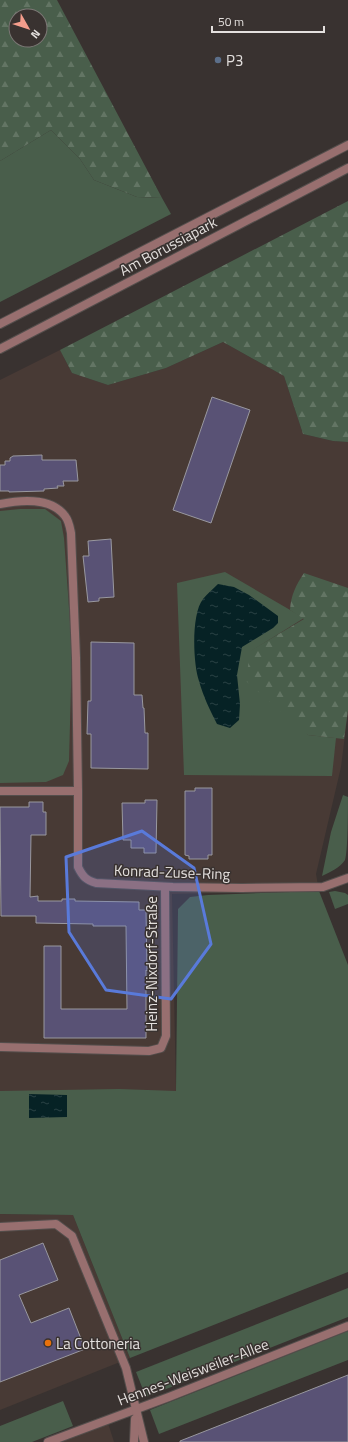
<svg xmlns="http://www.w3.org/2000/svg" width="348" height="1442" viewBox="0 0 348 1442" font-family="'Titillium Web',sans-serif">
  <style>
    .built { fill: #483a35 }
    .green { fill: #495e4b }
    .forest { fill: url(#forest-firs); fill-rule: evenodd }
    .water { fill: url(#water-ripples) }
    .building { fill: #595275; stroke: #99989f }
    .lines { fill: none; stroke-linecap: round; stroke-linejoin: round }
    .pedestrian-casing { stroke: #544e4c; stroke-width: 10 }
    .minor-casing { stroke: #544e4c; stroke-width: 10 }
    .pedestrian { stroke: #986f6f; stroke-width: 8 }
    .minor { stroke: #986f6f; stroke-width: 8 }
    .marked { fill: #597ada; fill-opacity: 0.2; stroke: #597ada; stroke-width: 3; stroke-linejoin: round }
    .service-dot { fill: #5c6f8a; stroke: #393230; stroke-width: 1.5 }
    .food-dot { fill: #e8710a; stroke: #393230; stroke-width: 1.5 }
    .labels { text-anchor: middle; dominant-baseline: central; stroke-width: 3; stroke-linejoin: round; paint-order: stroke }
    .poi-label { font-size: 15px; fill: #e4e0de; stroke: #393230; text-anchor: start }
    .street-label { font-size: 15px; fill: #e4e0de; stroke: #393230 }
  </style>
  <defs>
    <pattern id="forest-firs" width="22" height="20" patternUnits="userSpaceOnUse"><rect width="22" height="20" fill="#495e4b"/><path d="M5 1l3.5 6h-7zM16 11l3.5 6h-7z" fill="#637564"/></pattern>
    <pattern id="water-ripples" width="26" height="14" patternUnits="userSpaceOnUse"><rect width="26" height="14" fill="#062225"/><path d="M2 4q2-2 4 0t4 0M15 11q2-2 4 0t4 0" fill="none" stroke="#2a4244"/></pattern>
  </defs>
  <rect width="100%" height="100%" fill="#393230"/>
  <g class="built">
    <polygon points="223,342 284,376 303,434 333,441 348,442 348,711 341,767 316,874 319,891 172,894 176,1091 0,1092 0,380 60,350 72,373 108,385 166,368"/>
    <polygon points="0,1214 73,1215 130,1358 0,1410"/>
    <polygon points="107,1420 114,1442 48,1442"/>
  </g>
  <g class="green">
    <polygon points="51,130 80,159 94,180 137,197 162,198 171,214 0,302 0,161"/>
    <polygon points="20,509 45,509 61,521 64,538 72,650 69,761 63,775 46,782 0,783 0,511"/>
    <polygon points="225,572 304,618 251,651 308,735 336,738 332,776 184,775 177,583"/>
    <path d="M 343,795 L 348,797 C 348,810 348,851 345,860 C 340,868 330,872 322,876 L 331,832 Z"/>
    <polygon points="319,891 348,965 348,1272 130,1358 73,1215 0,1214 0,1091 119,1089 176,1091 178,909 190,897 208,895"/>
    <polygon points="335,891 345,893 348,895 348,904 335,909 329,892"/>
    <polygon points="348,1288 348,1317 146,1397 136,1372"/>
    <polygon points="348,1331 348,1360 159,1434 150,1410"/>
    <polygon points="63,1401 73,1426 32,1442 0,1442 0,1426"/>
  </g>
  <g class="forest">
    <path d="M 0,0 L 57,0 L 162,198 L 137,197 L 94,180 L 80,159 L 51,130 L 0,161 ZM 16,16 L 40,16 L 40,40 L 16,40 Z"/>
    <polygon points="348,201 348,442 333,441 303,434 284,376 223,342 166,368 108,385 72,373 60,350"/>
    <path d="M 304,573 L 348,588 L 348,710 L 344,739 L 308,735 L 246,681 L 250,651 L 304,619 L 290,610 C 291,595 296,585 304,573 Z"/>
  </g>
  <g class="water">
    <path d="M 218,584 L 234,587 L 249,595 L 278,616 L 278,623 L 273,628 L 242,647 L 237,675 L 240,704 L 239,720 L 230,728 L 217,724 C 210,710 203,696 199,681 C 193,664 191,614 203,599 C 207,594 213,589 218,584 Z"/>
    <polygon points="29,1094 67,1095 67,1117 29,1118"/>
  </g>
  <g class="building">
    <polygon points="212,397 250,410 211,523 173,510"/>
    <polygon points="42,455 42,460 76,460 78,481 63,481 64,486 57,486 58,488 44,489 44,491 9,492 9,491 0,491 0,465 5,465 5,461 10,461 10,458 13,456"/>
    <polygon points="111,539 114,597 99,598 99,601 88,602 83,556 89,556 88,541"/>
    <polygon points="91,642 134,643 134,695 142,695 143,708 144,708 145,733 148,733 148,769 91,768 91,734 87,734 88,701 91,701"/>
    <polygon points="195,788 212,788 212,855 208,855 208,859 189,859 189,856 185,855 185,791 195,791"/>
    <polygon points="145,800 157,800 156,853 144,853 144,848 131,848 131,840 123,840 122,803 145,803"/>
    <polygon points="29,802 43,802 43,812 46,812 46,835 31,835 30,897 38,896 38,901 62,901 62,899 75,899 75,901 139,902 139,910 146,910 147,971 146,970 146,1038 44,1038 44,946 61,946 61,1009 127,1009 126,926 93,926 93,924 36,923 36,916 1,916 0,807 29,807"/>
    <polygon points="43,1243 58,1280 19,1295 31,1323 69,1308 85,1349 0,1382 0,1260"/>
    <polygon points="348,1375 348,1442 180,1442 180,1441"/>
  </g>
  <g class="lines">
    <g class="pedestrian-casing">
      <polyline id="pedestrian" points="48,1442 169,1397 348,1326"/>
    </g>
    <g class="minor-casing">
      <g id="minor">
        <polyline points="0,324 348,145"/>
        <polyline points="0,349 348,168"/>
        <path d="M 0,504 C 20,500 51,497 65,516 C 69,521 70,528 71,533 L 76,658 L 78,791 L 0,791"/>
        <path d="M 78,791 L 78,867 C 83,877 86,880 96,883 L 173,887 L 242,888 L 323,887 L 348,878"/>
        <polyline points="0,1047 149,1051 161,1048 166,1036 165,887"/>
        <polyline points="0,1227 56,1224 72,1236 126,1368 144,1442"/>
        <polyline points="134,1442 135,1419"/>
      </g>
    </g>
    <use href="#pedestrian" class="pedestrian"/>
    <use href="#minor" class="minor"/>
  </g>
  <path class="marked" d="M 142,831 L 194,868 L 211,944 L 171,999 L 106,990 L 69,932 L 66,857 Z"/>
  <circle class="service-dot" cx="218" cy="60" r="4"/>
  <circle class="food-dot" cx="48" cy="1343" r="4"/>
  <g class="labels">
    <g class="poi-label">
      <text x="226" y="60">P3</text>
      <text x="56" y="1343">La Cottoneria</text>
    </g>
    <g class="street-label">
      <text transform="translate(168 246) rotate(-28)">Am Borussiapark</text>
      <text transform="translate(172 872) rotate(2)">Konrad-Zuse-Ring</text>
      <text transform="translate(151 964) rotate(-90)">Heinz-Nixdorf-Straße</text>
      <text transform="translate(193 1372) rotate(-21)">Hennes-Weisweiler-Allee</text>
    </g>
  </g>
  <g transform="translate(28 28) rotate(129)"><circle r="19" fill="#393230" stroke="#7d7876"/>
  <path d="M0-3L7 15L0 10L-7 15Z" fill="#f49d8c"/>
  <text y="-6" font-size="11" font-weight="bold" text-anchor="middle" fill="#e4e0de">N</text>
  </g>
  <path d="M212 26v6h112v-6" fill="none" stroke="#e4e0de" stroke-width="2"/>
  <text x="218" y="26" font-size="12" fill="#e4e0de" stroke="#393230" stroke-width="3" paint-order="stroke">50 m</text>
</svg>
